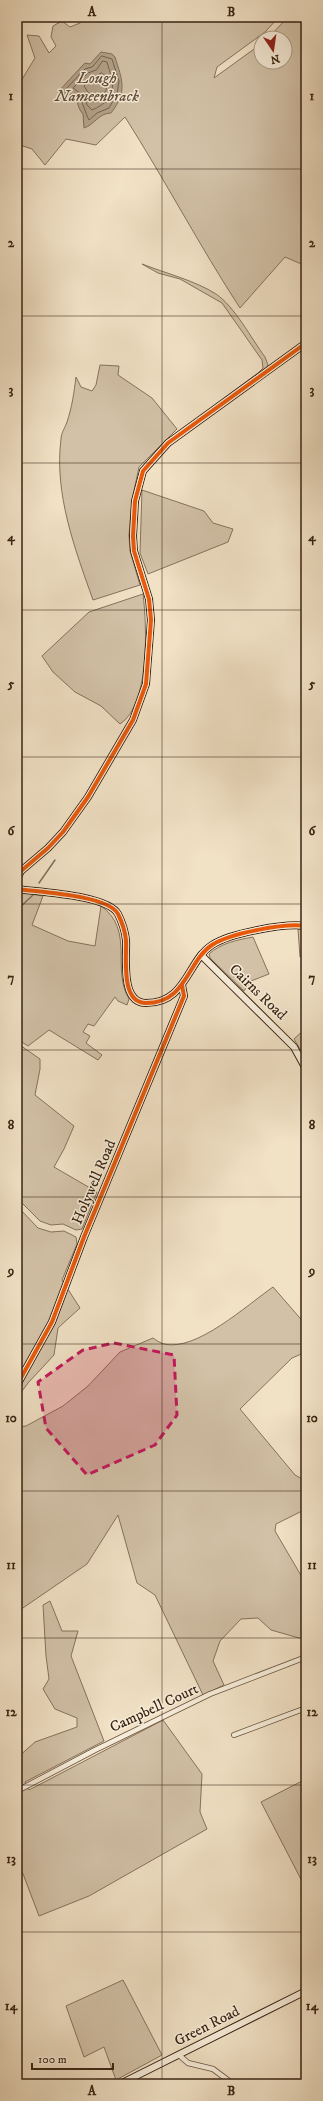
<svg xmlns="http://www.w3.org/2000/svg" width="323" height="2101" viewBox="0 0 323 2101" font-family="'IM FELL DW Pica',serif">
  <style>
    .green { fill: #d2c1a7; stroke: #86725c }
    .water { fill: #b2a088; stroke: #826e59 }
    .lines { fill: none; stroke-linecap: round; stroke-linejoin: round }
    .shore { stroke: #76624d; stroke-width: 1 }
    .stream { stroke: #826e59; stroke-width: 1.5 }
    .street-casing { stroke: #67523f; stroke-width: 6 }
    .secondary-casing { stroke: #392312; stroke-width: 8 }
    .street { stroke: #f6ecd9; stroke-width: 4.5 }
    .secondary { stroke: #f6ecd9; stroke-width: 6 }
    .cycleway-casing { stroke: #f6ecd9; stroke-width: 6 }
    .cycleway { stroke: #e8590c; stroke-width: 4 }
    .marked { fill: #c2185b; fill-opacity: 0.2; stroke: #c2185b; stroke-width: 3; stroke-dasharray: 8 5; stroke-linejoin: round }
    .grid { fill: none; stroke: #392312; stroke-width: 1; stroke-opacity: 0.55 }
    .labels { text-anchor: middle; dominant-baseline: central; stroke-width: 3; stroke-linejoin: round; paint-order: stroke }
    .street-label { font-size: 15px; fill: #392312; stroke: #f6ecd9 }
    .water-label { font-size: 16px; font-style: italic; fill: #634f3b; stroke: #f6ecd9 }
    .neatline { fill: none; stroke: #392312; stroke-width: 1.5 }
    .grid-label { font-size: 13px; text-anchor: middle; font-weight: bold; fill: #392312 }
  </style>
  <rect width="100%" height="100%" fill="#f1e1c5"/>
  <filter id="stains"><feTurbulence type="fractalNoise" baseFrequency=".005" numOctaves="4"/><feColorMatrix values="0 0 0 0 .2 0 0 0 0 .09 0 0 0 0 .02 0 0 0 .5 -.17"/></filter>
  <radialGradient id="worn" r=".72"><stop offset=".6" stop-color="#630" stop-opacity="0"/><stop offset="1" stop-color="#630" stop-opacity=".3"/></radialGradient>
  <g class="green">
    <path d="M 87,17 L 279,17 L 265,32 L 217,67 L 214,78 L 261,44 L 261,62 L 285,62 L 285,38 L 268,38 L 288,17 L 306,17 L 306,266 L 285,257 L 240,308 C 199,245 165,180 125,117 L 96,145 L 66,139 L 45,165 L 32,149 L 17,144 L 17,100 L 21,81 L 35,58 L 27,35 L 39,36 L 49,53 L 56,46 L 51,37 L 53,26 L 62,21 L 70,27 L 80,23 Z"/>
    <path d="M 142,264 C 165,273 196,281 216,294 C 235,307 251,338 265,357 L 268,365 L 265,372 L 223,399 L 258,373 L 263,368 L 262,360 L 222,303 L 180,279 L 158,273 Z"/>
    <path d="M 100,365 L 119,366 L 118,375 L 152,398 L 177,429 L 139,467 L 132,500 L 129,535 L 130,551 L 140,585 L 93,600 C 75,549 54,494 61,439 C 61,433 65,428 67,422 C 72,407 74,393 76,377 L 81,387 L 92,391 L 96,385 Z"/>
    <polygon points="142,490 204,511 213,523 233,529 228,542 148,574 140,553"/>
    <path d="M 143,594 C 147,626 150,705 120,724 L 101,706 L 75,692 L 53,672 L 42,656 L 89,612 Z"/>
    <path d="M 17,892 L 43,896 L 32,925 L 68,941 L 95,946 L 101,906 C 135,930 111,969 129,999 L 127,1005 L 118,1001 L 115,997 L 94,1026 L 88,1024 L 83,1032 L 90,1036 L 86,1043 L 102,1055 L 98,1060 L 49,1030 L 28,1046 L 17,1039 L 17,983 L 20,980 L 17,977 L 17,955 L 22,949 L 17,946 Z"/>
    <polygon points="298,929 306,930 306,956 300,957"/>
    <path d="M 253,937 L 269,974 L 251,981 L 244,991 L 210,958 L 209,954 C 221,943 237,940 253,937 Z"/>
    <polygon points="306,1028 306,1059 294,1039"/>
    <polygon points="17,1043 40,1059 40,1069 35,1095 74,1126 64,1149 54,1167 97,1192 82,1229 76,1230 63,1224 51,1225 40,1221 17,1198"/>
    <polygon points="17,1206 38,1228 51,1232 64,1231 76,1237 77,1244 62,1280 80,1308 58,1328 54,1355 28,1383 17,1398"/>
    <path d="M 273,1287 L 306,1325 L 306,1352 L 292,1358 L 240,1409 L 295,1475 L 306,1481 L 306,1509 L 276,1524 L 275,1531 L 306,1584 L 306,1636 L 299,1638 L 271,1630 L 258,1618 L 241,1619 L 220,1641 L 213,1661 L 224,1685 L 203,1695 L 155,1595 L 137,1583 L 118,1515 L 87,1564 L 17,1612 L 17,1427 L 26,1426 L 63,1406 L 88,1386 L 120,1352 L 153,1338 C 156,1340 160,1343 164,1344 C 196,1352 247,1305 273,1287 Z"/>
    <polygon points="50,1601 62,1631 78,1631 71,1656 104,1741 25,1782 29,1790 163,1720 202,1774 200,1812 207,1829 89,1896 39,1916 17,1858 17,1758 35,1742 77,1727 77,1718 55,1709 43,1689 49,1679 46,1656 43,1605"/>
    <polygon points="306,1779 306,1889 261,1802"/>
    <polygon points="123,1980 162,2055 116,2080 104,2047 84,2057 66,2006"/>
  </g>
  <path class="water" d="M 101,52 L 112,54 L 115,57 C 122,80 128,91 111,113 C 99,113 94,125 84,128 L 83,114 C 78,109 78,102 76,100 C 74,98 65,98 61,96 L 58,92 L 82,66 L 85,63 L 90,64 Z"/>
  <g class="lines">
    <g class="shore">
      <path d="M 102,56 L 112,59 L 119,81 L 117,94 L 109,108 L 97,113 L 89,120 C 86,115 82,99 78,96 C 73,93 67,97 63,92 L 85,69 L 92,67 Z"/>
      <path d="M 103,61 L 107,62 C 114,86 119,98 92,110 L 87,105 L 84,96 L 73,88 L 88,73 L 96,70 Z"/>
      <path d="M 102,73 C 112,82 106,98 94,102 L 84,86 L 91,79 Z"/>
    </g>
    <g class="stream">
      <polyline points="39,883 55,860"/>
      <polyline points="17,910 33,895"/>
    </g>
    <g class="street-casing">
      <g id="street">
        <polyline points="234,1735 306,1708"/>
        <polyline points="17,1791 95,1750 210,1694 306,1657"/>
        <polyline points="179,2055 188,2063 213,2069 233,2084"/>
      </g>
    </g>
    <g class="secondary-casing">
      <g id="secondary">
        <polyline points="17,879 21,871 48,848 63,832 88,797 133,720 146,684 151,620 149,599 134,551 133,536 135,501 143,471 168,443 306,343"/>
        <path d="M 17,889 C 38,892 108,895 118,914 C 122,922 125,931 126,940 C 127,957 120,1003 146,1003 C 187,1003 187,961 212,945 C 230,933 285,923 306,926"/>
        <polyline points="201,955 294,1047 306,1069"/>
        <polyline points="17,1385 52,1322 84,1237 184,996 182,985"/>
        <polyline points="120,2084 306,1991"/>
      </g>
    </g>
    <use href="#street" class="street"/>
    <use href="#secondary" class="secondary"/>
    <g class="cycleway-casing">
      <g id="cycleway">
        <polyline points="17,879 21,871 48,848 63,832 88,797 133,720 146,684 151,620 149,599 134,551 133,536 135,501 143,471 168,443 306,343"/>
        <path d="M 17,889 C 38,892 108,895 118,914 C 122,922 125,931 126,940 C 127,957 120,1003 146,1003 C 187,1003 187,961 212,945 C 230,933 285,923 306,926"/>
        <polyline points="17,1385 52,1322 84,1237 184,996 182,985"/>
      </g>
    </g>
    <use href="#cycleway" class="cycleway"/>
  </g>
  <path class="marked" d="M 114,1343 L 174,1355 L 177,1415 L 155,1445 L 87,1475 L 46,1428 L 38,1382 L 83,1350 Z"/>
  <path class="grid" d="M 162,17 L 162,2084M 17,169 L 306,169M 17,316 L 306,316M 17,463 L 306,463M 17,610 L 306,610M 17,757 L 306,757M 17,904 L 306,904M 17,1050 L 306,1050M 17,1197 L 306,1197M 17,1344 L 306,1344M 17,1491 L 306,1491M 17,1638 L 306,1638M 17,1785 L 306,1785M 17,1932 L 306,1932"/>
  <g class="labels">
    <g class="street-label">
      <text transform="translate(258 992) rotate(44)">Cairns Road</text>
      <text transform="translate(94 1182) rotate(-67)">Holywell Road</text>
      <text transform="translate(154 1708) rotate(-25)">Campbell Court</text>
      <text transform="translate(207 2026) rotate(-27)">Green Road</text>
    </g>
    <g class="water-label">
      <text x="97" y="78">Lough<tspan x="97" dy="18">Nameenbrack</tspan></text>
    </g>
  </g>
  <rect width="323" height="2101" fill="none" stroke="#f1e1c5" stroke-width="44"/>
  <g transform="translate(273 50) rotate(167)"><circle r="19" fill="#f6ecd9" stroke="#aa9c89"/>
  <path d="M0-3L7 15L0 10L-7 15Z" fill="#8f2418"/>
  <text y="-6" font-size="11" font-weight="bold" text-anchor="middle" fill="#392312">N</text>
  </g>
  <path d="M32 2063v6h81v-6" fill="none" stroke="#392312" stroke-width="2"/>
  <text x="38" y="2063" font-size="12" fill="#392312" stroke="#f6ecd9" stroke-width="3" paint-order="stroke">100 m</text>
  <rect x="22" y="22" width="279" height="2057" class="neatline"/>
  <g class="grid-label">
    <text x="92" y="16">A</text>
    <text x="231" y="16">B</text>
    <text x="11" y="100">1</text>
    <text x="312" y="100">1</text>
    <text x="11" y="247">2</text>
    <text x="312" y="247">2</text>
    <text x="11" y="394">3</text>
    <text x="312" y="394">3</text>
    <text x="11" y="541">4</text>
    <text x="312" y="541">4</text>
    <text x="11" y="688">5</text>
    <text x="312" y="688">5</text>
    <text x="11" y="835">6</text>
    <text x="312" y="835">6</text>
    <text x="11" y="982">7</text>
    <text x="312" y="982">7</text>
    <text x="11" y="1129">8</text>
    <text x="312" y="1129">8</text>
    <text x="11" y="1275">9</text>
    <text x="312" y="1275">9</text>
    <text x="11" y="1422">10</text>
    <text x="312" y="1422">10</text>
    <text x="11" y="1569">11</text>
    <text x="312" y="1569">11</text>
    <text x="11" y="1716">12</text>
    <text x="312" y="1716">12</text>
    <text x="11" y="1863">13</text>
    <text x="312" y="1863">13</text>
    <text x="11" y="2010">14</text>
    <text x="312" y="2010">14</text>
    <text x="92" y="2095">A</text>
    <text x="231" y="2095">B</text>
  </g>
  <rect width="100%" height="100%" filter="url(#stains)"/>
  <rect width="100%" height="100%" fill="url(#worn)"/>
</svg>
